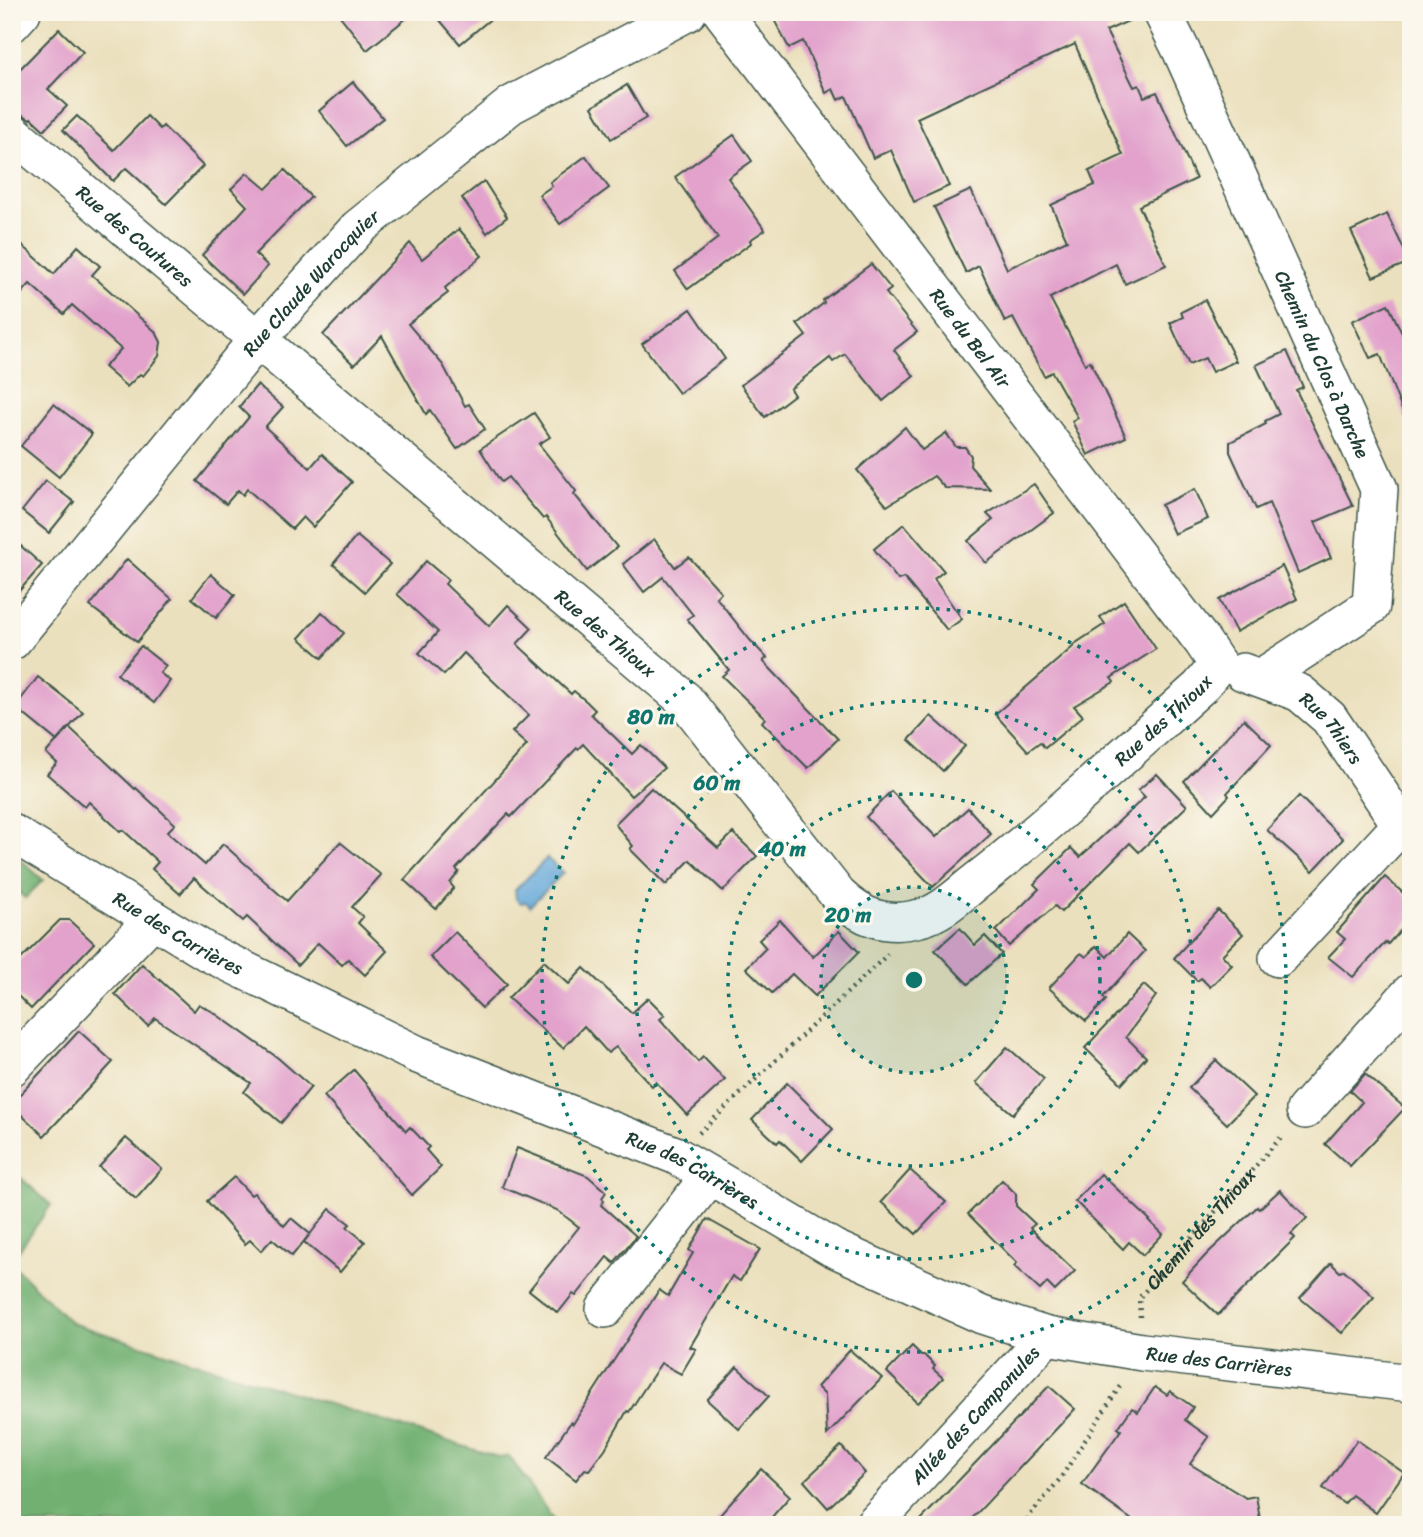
<svg xmlns="http://www.w3.org/2000/svg" width="1423" height="1537" viewBox="0 0 1423 1537" font-family="Sriracha,sans-serif">
  <style>
    .forest { fill: #71b071; stroke: #487652; stroke-width: 2 }
    .water { fill: #65a7d9; stroke: #427286; stroke-width: 2 }
    .building { fill: #e2a2cc }
    .lines { fill: none; stroke-linecap: round; stroke-linejoin: round }
    .street-casing { stroke: #3e5549; stroke-width: 40 }
    .path { stroke: #3e5549; stroke-width: 4.5; stroke-dasharray: 2 5; stroke-linecap: butt }
    .street { stroke: #fff; stroke-width: 37 }
    .ring { fill: none; stroke: #0f766e; stroke-width: 3.5; stroke-dasharray: 3.5 7 }
    .labels { text-anchor: middle; dominant-baseline: central; stroke-width: 6; stroke-linejoin: round; paint-order: stroke }
    .street-label { font-size: 19px; fill: #1f3d34; stroke: #fbf7ec }
    .centre { fill: #0f766e; stroke: #fbf7ec; stroke-width: 3.5 }
    .ring-label { font-size: 21px; text-anchor: middle; font-weight: bold; fill: #0f766e; stroke: #fbf7ec; stroke-width: 6; stroke-linejoin: round; paint-order: stroke }
  </style>
  <rect width="100%" height="100%" fill="#fbf7ec"/>
  <filter id="ink" filterUnits="userSpaceOnUse"><feTurbulence type="fractalNoise" baseFrequency=".0143" numOctaves="2"/><feDisplacementMap in="SourceGraphic" scale="14" xChannelSelector="R" yChannelSelector="G"/><feConvolveMatrix kernelMatrix="1 2 1 2 8 2 1 2 1" color-interpolation-filters="sRGB"/></filter>
  <filter id="wash" filterUnits="userSpaceOnUse"><feTurbulence type="fractalNoise" baseFrequency=".00686" numOctaves="4" result="noise"/><feDisplacementMap in="SourceGraphic" scale="28" xChannelSelector="R" yChannelSelector="G"/><feGaussianBlur stdDeviation="1.57" result="paint"/><feColorMatrix in="noise" values="0 0 0 0 0 0 0 0 0 0 0 0 0 0 0 0 0 1.4 0 .05"/><feComposite in="paint" operator="in"/></filter>
  <g filter="url(#wash)">
    <rect width="100%" height="100%" fill="#ebe0bd"/>
    <g class="forest">
      <polygon points="12,852 43,880 25,898 12,886"/>
      <polygon points="12,1170 51,1205 12,1260"/>
      <polygon points="12,1264 71,1323 501,1458 509,1456 557,1525 12,1525"/>
    </g>
    <polygon class="water" points="547,858 563,873 530,906 526,902 521,903 516,899 515,890"/>
    <g id="blocks">
      <g class="building">
        <polygon points="337,12 414,12 367,50"/>
        <polygon points="433,12 499,12 460,44"/>
        <polygon points="770,12 1141,12 1142,15 1106,31 1134,87 1139,85 1144,97 1157,92 1196,179 1139,206 1166,265 1125,284 1116,264 1050,298 1085,364 1090,361 1126,437 1088,455 1072,421 1078,418 1052,372 1044,376 1013,318 1005,322 979,266 966,273 934,207 971,190 1007,269 1067,240 1051,205 1095,185 1089,171 1123,155 1075,44 917,118 949,186 914,202 891,150 873,158 846,96 838,100 833,89 826,93 803,41 789,48"/>
        <polygon points="59,29 83,52 48,89 67,106 44,130 31,118 30,119 25,116 12,111 12,77"/>
        <polygon points="353,82 383,118 347,146 319,111"/>
        <polygon points="627,85 646,118 611,139 592,107"/>
        <polygon points="77,116 114,150 147,116 160,129 163,126 203,166 166,204 126,168 113,181 63,130"/>
        <polygon points="734,135 752,161 728,178 765,230 750,240 751,243 688,289 675,271 718,238 675,177"/>
        <polygon points="586,156 609,188 560,224 539,195 552,186 550,182"/>
        <polygon points="285,170 311,197 255,254 268,266 243,294 202,255 247,206 231,189 247,173 266,189"/>
        <polygon points="484,181 507,217 487,233 462,198"/>
        <polygon points="1387,214 1410,262 1373,277 1351,231"/>
        <polygon points="459,229 482,256 445,288 448,293 408,324 443,365 465,406 469,404 485,429 457,449 430,410 426,414 382,336 354,365 323,335 410,243 422,259"/>
        <polygon points="12,236 54,274 78,246 100,266 92,275 156,332 161,342 159,356 143,376 140,374 127,387 104,367 121,349 72,305 64,314 30,284 12,304"/>
        <polygon points="871,264 891,289 886,293 917,332 894,350 914,376 883,401 845,354 833,362 830,358 790,389 794,395 765,417 741,385 806,336 797,324 824,303 823,300"/>
        <polygon points="1205,300 1236,361 1212,372 1205,358 1189,365 1170,323 1183,317 1181,312"/>
        <polygon points="1388,304 1411,352 1411,428 1409,428 1380,354 1370,358 1352,321"/>
        <polygon points="691,309 725,359 679,393 642,344"/>
        <polygon points="1287,351 1303,387 1296,390 1353,506 1315,522 1331,558 1298,573 1269,503 1256,509 1230,452 1230,442 1266,424 1265,421 1279,414 1256,365"/>
        <polygon points="257,385 283,407 265,427 310,468 322,454 352,482 313,527 303,517 292,529 247,489 243,495 238,490 226,504 197,481 249,417 239,407"/>
        <polygon points="54,404 92,434 59,477 21,446"/>
        <polygon points="534,413 550,437 539,444 576,491 574,494 617,547 587,571 546,517 543,519 508,477 501,482 480,449"/>
        <polygon points="905,427 922,450 946,433 956,447 965,447 971,456 970,466 990,489 945,488 934,476 887,506 857,470"/>
        <polygon points="46,481 74,502 49,533 22,511"/>
        <polygon points="1034,484 1054,513 986,563 968,541 993,520 987,514"/>
        <polygon points="1195,489 1208,519 1174,534 1161,505"/>
        <polygon points="904,524 944,571 934,579 962,619 947,630 904,578 898,580 874,549"/>
        <polygon points="357,536 390,564 365,592 333,564"/>
        <polygon points="12,538 42,565 12,599"/>
        <polygon points="654,539 675,567 689,557 721,592 716,597 750,640 767,658 763,661 838,739 808,768 762,722 765,718 722,676 729,670 687,619 693,615 663,577 644,592 623,564"/>
        <polygon points="127,559 172,599 137,642 90,606"/>
        <polygon points="426,561 448,580 445,584 489,626 508,605 532,628 517,644 571,694 574,691 587,702 595,710 591,714 632,754 641,745 664,768 631,796 583,744 578,749 577,748 511,817 508,814 456,869 459,872 450,883 454,888 436,909 404,880 527,745 512,732 529,715 464,653 444,675 419,653 438,632 397,594"/>
        <polygon points="1282,566 1297,599 1236,632 1219,600"/>
        <polygon points="211,574 235,595 216,618 192,598"/>
        <polygon points="1124,601 1156,649 1111,678 1114,682 1074,706 1083,716 1045,748 1040,742 1028,751 995,714 1074,646 1073,645 1105,624 1100,617"/>
        <polygon points="322,612 344,633 322,658 299,638"/>
        <polygon points="141,646 166,666 160,673 170,681 154,703 117,674"/>
        <polygon points="38,677 83,712 57,741 15,707"/>
        <polygon points="931,716 965,746 943,771 909,740"/>
        <polygon points="1244,719 1271,745 1227,793 1229,796 1213,813 1184,781"/>
        <polygon points="69,727 135,789 136,788 175,824 167,832 205,865 223,844 287,901 340,842 381,875 352,907 363,917 358,923 387,951 365,975 348,959 342,965 318,943 298,965 247,917 243,921 194,878 180,894 152,869 158,862 123,830 120,831 89,802 85,807 47,774 57,763 46,753"/>
        <polygon points="1157,774 1187,806 1139,852 1130,843 1061,912 1055,906 1009,946 996,931 1039,889 1034,884 1071,848 1080,857 1145,797 1138,790"/>
        <polygon points="651,788 718,848 733,833 757,856 723,891 690,860 666,885 630,849 633,846 615,824"/>
        <polygon points="891,791 936,837 968,808 991,834 933,887 866,817"/>
        <polygon points="1299,796 1343,839 1313,871 1267,830"/>
        <polygon points="1385,877 1411,900 1411,918 1388,944 1386,942 1353,977 1328,957 1345,939 1337,932"/>
        <polygon points="1218,910 1243,934 1222,955 1232,965 1210,987 1201,978 1197,981 1174,958"/>
        <polygon points="60,920 69,920 94,943 31,1009 12,990 12,968"/>
        <polygon points="780,920 813,957 839,931 859,952 815,996 792,974 772,993 746,968 766,948 759,940"/>
        <polygon points="960,928 975,945 985,936 1002,954 968,984 935,950"/>
        <polygon points="455,932 507,984 482,1008 430,957"/>
        <polygon points="1127,934 1145,951 1103,997 1106,1000 1086,1021 1049,988 1081,953 1086,957 1096,946 1107,957"/>
        <polygon points="544,961 569,984 584,968 632,1013 648,998 665,1015 660,1019 698,1062 703,1057 725,1080 687,1115 656,1082 652,1086 616,1047 608,1053 584,1026 563,1048 508,998"/>
        <polygon points="142,964 194,1011 199,1004 213,1012 278,1058 311,1087 281,1123 244,1092 251,1083 155,1018 148,1026 115,994"/>
        <polygon points="1144,985 1156,996 1126,1037 1146,1057 1122,1084 1085,1048"/>
        <polygon points="79,1031 113,1062 44,1136 12,1106 12,1103"/>
        <polygon points="1007,1047 1044,1079 1013,1114 976,1083"/>
        <polygon points="1216,1060 1254,1096 1227,1124 1189,1088"/>
        <polygon points="354,1070 406,1131 410,1127 429,1147 426,1150 441,1167 412,1195 324,1096"/>
        <polygon points="1365,1074 1405,1108 1350,1166 1325,1144 1362,1102 1350,1091"/>
        <polygon points="787,1083 833,1129 802,1161 780,1140 777,1143 752,1120"/>
        <polygon points="126,1138 162,1169 136,1199 99,1167"/>
        <polygon points="517,1148 588,1176 606,1192 602,1198 604,1201 601,1205 636,1236 614,1263 607,1257 576,1296 573,1294 558,1313 529,1290 579,1227 557,1210 502,1187"/>
        <polygon points="910,1170 946,1202 916,1234 881,1202"/>
        <polygon points="1101,1174 1150,1220 1149,1221 1163,1234 1143,1255 1129,1242 1123,1249 1075,1201"/>
        <polygon points="234,1177 251,1195 254,1193 284,1226 291,1218 310,1234 292,1256 272,1239 261,1251 250,1240 245,1244 207,1201"/>
        <polygon points="1002,1180 1016,1194 1016,1206 1035,1224 1030,1228 1075,1271 1055,1291 1047,1283 1040,1290 1014,1266 1017,1263 968,1214"/>
        <polygon points="1280,1190 1307,1218 1291,1234 1295,1238 1218,1315 1182,1281 1207,1254 1257,1207 1259,1209"/>
        <polygon points="330,1209 350,1224 347,1227 365,1242 340,1272 304,1242"/>
        <polygon points="707,1219 760,1249 740,1281 732,1276 690,1347 696,1349 681,1374 661,1363 629,1412 627,1411 605,1449 589,1470 585,1469 576,1480 546,1457 571,1422 573,1424 659,1290 668,1296 693,1253 689,1250"/>
        <polygon points="1331,1263 1340,1272 1344,1270 1374,1297 1342,1333 1300,1298"/>
        <polygon points="912,1346 921,1355 924,1355 935,1366 933,1369 943,1378 918,1403 887,1372"/>
        <polygon points="850,1350 882,1378 827,1435 825,1395 817,1387"/>
        <polygon points="737,1367 769,1396 739,1429 707,1400"/>
        <polygon points="1049,1386 1075,1409 966,1525 916,1525"/>
        <polygon points="1155,1387 1167,1395 1170,1391 1193,1407 1185,1420 1209,1437 1190,1464 1246,1498 1256,1496 1261,1525 1139,1525 1082,1484 1121,1430 1118,1428 1132,1408 1138,1412"/>
        <polygon points="1357,1440 1404,1473 1376,1513 1352,1495 1344,1504 1323,1488"/>
        <polygon points="841,1446 865,1473 828,1508 804,1481"/>
        <polygon points="761,1469 790,1496 765,1525 711,1525"/>
      </g>
    </g>
  </g>
  <g filter="url(#ink)">
    <use href="#blocks" fill-opacity="0" stroke="#3e5549" stroke-width="2"/>
    <g class="lines">
      <g class="street-casing">
        <g id="street">
          <path id="s2" d="M 722,12 L 1202,641 L 1218,665"/>
          <path id="s3" d="M 1162,12 L 1181,50 L 1379,489 L 1371,606 L 1262,677"/>
          <polyline points="12,23 22,12"/>
          <path id="s4" d="M 12,132 L 685,700 L 838,895 C 862,918 886,927 920,918 C 942,913 961,893 978,880 C 1055,820 1127,752 1200,687 L 1218,665"/>
          <path id="s5" d="M 12,641 L 257,340 L 358,228 L 511,105 L 688,12"/>
          <path id="s6" d="M 1243,672 L 1300,693 L 1329,718 L 1401,825 L 1411,836"/>
          <path id="s7" d="M 12,833 L 207,952 L 416,1054 L 675,1155 L 833,1248 L 982,1315 L 1047,1336 L 1142,1352 L 1411,1383"/>
          <polyline points="1278,958 1401,825"/>
          <polyline points="12,1067 153,919"/>
          <polyline points="1305,1110 1411,992"/>
          <polyline points="605,1309 710,1176"/>
          <path id="s8" d="M 873,1525 L 1047,1336"/>
        </g>
      </g>
      <g class="path">
        <polyline points="699,1133 888,954"/>
        <path id="s1" d="M 1140,1317 L 1139,1298 L 1283,1135"/>
        <polyline points="1022,1525 1060,1479 1122,1383"/>
      </g>
      <use href="#street" class="street"/>
    </g>
  </g>
  <circle cx="914" cy="980" r="93" fill="#0f766e" fill-opacity=".12"/>
  <g class="ring">
    <circle cx="914" cy="980" r="93"/>
    <circle cx="914" cy="980" r="186"/>
    <circle cx="914" cy="980" r="279"/>
    <circle cx="914" cy="980" r="372"/>
  </g>
  <g class="labels">
    <g class="street-label">
      <text stroke="none"><textPath href="#s4" startOffset="161">Rue des Coutures</textPath></text>
      <text stroke="none"><textPath href="#s5" startOffset="467">Rue Claude Warocquier</textPath></text>
      <text stroke="none"><textPath href="#s2" startOffset="410">Rue du Bel Air</textPath></text>
      <text stroke="none"><textPath href="#s3" startOffset="387">Chemin du Clos à Darche</textPath></text>
      <text stroke="none"><textPath href="#s4" startOffset="777">Rue des Thioux</textPath></text>
      <text stroke="none"><textPath href="#s4" startOffset="1533">Rue des Thioux</textPath></text>
      <text stroke="none"><textPath href="#s6" startOffset="108">Rue Thiers</textPath></text>
      <text stroke="none"><textPath href="#s7" startOffset="194">Rue des Carrières</textPath></text>
      <text stroke="none"><textPath href="#s7" startOffset="761">Rue des Carrières</textPath></text>
      <text stroke="none"><textPath href="#s1" startOffset="112">Chemin des Thioux</textPath></text>
      <text stroke="none"><textPath href="#s7" startOffset="1328">Rue des Carrières</textPath></text>
      <text stroke="none"><textPath href="#s8" startOffset="150">Allée des Campanules</textPath></text>
    </g>
  </g>
  <circle cx="914" cy="980" r="10" class="centre"/>
  <g class="ring-label">
    <text x="651" y="724">80 m</text>
    <text x="717" y="790">60 m</text>
    <text x="782" y="856">40 m</text>
    <text x="848" y="922">20 m</text>
  </g>
  <rect width="1423" height="1537" fill="none" stroke="#fbf7ec" stroke-width="42"/>
</svg>
